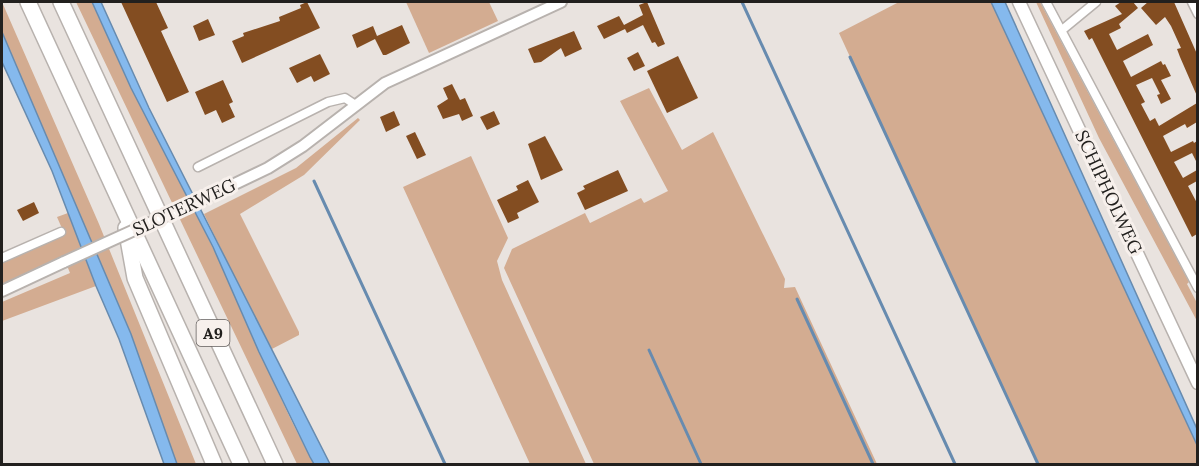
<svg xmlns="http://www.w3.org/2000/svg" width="1199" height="466" viewBox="0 0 1199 466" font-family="Lora,serif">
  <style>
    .green { fill: #d3ac91 }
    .water { fill: #85b9ed; stroke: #678baf; stroke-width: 1.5 }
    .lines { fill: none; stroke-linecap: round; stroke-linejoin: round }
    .stream { stroke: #678baf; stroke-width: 3 }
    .building { fill: #834d21 }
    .minor-casing { stroke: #b8b2ae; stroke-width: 11 }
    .tertiary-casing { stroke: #b8b2ae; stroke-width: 14 }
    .secondary-casing { stroke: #b8b2ae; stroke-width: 15 }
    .motorway-casing { stroke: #b8b2ae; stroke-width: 18 }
    .minor { stroke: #fff; stroke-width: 8 }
    .tertiary { stroke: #fff; stroke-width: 10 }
    .secondary { stroke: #fff; stroke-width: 12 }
    .motorway { stroke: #fff; stroke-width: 15 }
    .tertiary-bridge-casing { stroke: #b8b2ae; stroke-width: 14; stroke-linecap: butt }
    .tertiary-bridge { stroke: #fff; stroke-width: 10 }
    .labels { text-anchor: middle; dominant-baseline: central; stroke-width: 6; stroke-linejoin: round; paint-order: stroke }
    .shield { fill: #f7f0ec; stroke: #625e5c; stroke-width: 1.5 }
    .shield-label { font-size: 16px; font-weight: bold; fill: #22201e }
    .street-label { font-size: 18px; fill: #22201e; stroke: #f7f0ec }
  </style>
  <rect width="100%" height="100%" fill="#e9e3df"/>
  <g class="green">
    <polygon points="2,2 99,224 196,464 177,464 131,334 2,32"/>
    <path d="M 76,2 L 92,2 C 130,84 172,165 212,246 C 248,318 275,394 314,464 L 297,464 Z"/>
    <polygon points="406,2 489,2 498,21 429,53"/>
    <polygon points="899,2 991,2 1197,445 1197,464 1038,464 839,33"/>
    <polygon points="1036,2 1040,2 1189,282 1187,284 1197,303 1197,321 1099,138"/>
    <polygon points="649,88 682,150 713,132 785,279 784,288 795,287 877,464 594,464 504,268 512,249 585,213 590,223 641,198 644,203 668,191 620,101"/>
    <polygon points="358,118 360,120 304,175 240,214 299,332 299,335 270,350 204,214 296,168"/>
    <polygon points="471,156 508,238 497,261 502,280 586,464 530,464 403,187"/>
    <polygon points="68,213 96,286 2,321 2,302 70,273 64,258 2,286 2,262 64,233 57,217"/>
  </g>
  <g class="water">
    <polygon points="92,2 101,2 149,108 330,464 314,464 310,457 259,352 213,247 131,88"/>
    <polygon points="991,2 1005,2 1197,429 1197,445"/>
    <polygon points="2,32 131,334 177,464 164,464 119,339 96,286 52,171 2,62"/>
  </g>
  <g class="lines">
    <g class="stream">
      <polyline points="742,2 955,464"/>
      <polyline points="850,57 1038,464"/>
      <polyline points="314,181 445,464"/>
      <polyline points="797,299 873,464"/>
      <polyline points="649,350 701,464"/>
    </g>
  </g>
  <g class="building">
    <polygon points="121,2 156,2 168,28 161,31 189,92 167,102"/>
    <polygon points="307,2 320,28 242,63 232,41 244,36 243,33 280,21 279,17 301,8 300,5"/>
    <polygon points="647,2 665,44 658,47 655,42 652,43 643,25 627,33 625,29 604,39 597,26 619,16 624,25 643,15 639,5"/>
    <polygon points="1121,2 1133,2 1138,8 1119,24 1121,28 1109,34 1117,50 1148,34 1153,45 1123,61 1131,77 1161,61 1163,65 1165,64 1171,76 1161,80 1171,99 1161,104 1157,95 1160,94 1152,78 1136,85 1145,102 1141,104 1150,121 1155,118 1159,126 1197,103 1197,122 1187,128 1185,124 1163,136 1171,152 1193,141 1194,143 1197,141 1197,163 1192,153 1174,162 1183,178 1197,170 1197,181 1188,186 1197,203 1197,234 1192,237 1092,38 1089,40 1084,31 1122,14 1115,6"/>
    <polygon points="1148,2 1174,2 1197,54 1197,96 1180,57 1177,49 1181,48 1171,26 1165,17 1156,25 1141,8"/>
    <polygon points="208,19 215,35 199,41 193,26"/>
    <polygon points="402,25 410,43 386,55 383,55 375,39 357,48 352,35 373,26 377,36"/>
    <polygon points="574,31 582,49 565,57 561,48 541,62 534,63 528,49"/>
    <polygon points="638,52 645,66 634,71 627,58"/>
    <polygon points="320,54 330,74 314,82 311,76 297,83 289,68"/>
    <polygon points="678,56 698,98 667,113 647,71"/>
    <polygon points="223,80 233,102 229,104 235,117 222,123 216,110 205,115 195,92"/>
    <polygon points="452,84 460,100 465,98 473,116 462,121 459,114 443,119 437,106 448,99 443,88"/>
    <polygon points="394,111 400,125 386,132 380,117"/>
    <polygon points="494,111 500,124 487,130 480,117"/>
    <polygon points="415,132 426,155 417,159 406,136"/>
    <polygon points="545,136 563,170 541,180 528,144"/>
    <polygon points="618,170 628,191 585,210 577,193 585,189 583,186"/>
    <polygon points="528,180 539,202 517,213 519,218 508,223 497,200 518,190 516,186"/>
    <polygon points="34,202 39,213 23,221 17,210"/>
  </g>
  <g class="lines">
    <g class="minor-casing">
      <g id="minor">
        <polyline points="1046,2 1198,288"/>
        <polyline points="1192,2 1198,14"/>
        <polyline points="1062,30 1096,2"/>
        <polyline points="198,167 328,102 345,98 354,104"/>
        <polyline points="2,258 61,232"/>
      </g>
    </g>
    <g class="tertiary-casing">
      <g id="tertiary">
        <polyline points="218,192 268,168 303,146 385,83 561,2"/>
        <polyline points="2,291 64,262"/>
      </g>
    </g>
    <g class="secondary-casing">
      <polyline id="secondary" points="1019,2 1198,383"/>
    </g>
    <g class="motorway-casing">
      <g id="motorway">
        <polyline points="28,2 241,464"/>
        <polyline points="61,2 275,464"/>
        <polyline points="126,228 135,278 214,464"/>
      </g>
    </g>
    <use href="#minor" class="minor"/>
    <use href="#tertiary" class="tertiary"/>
    <use href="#secondary" class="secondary"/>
    <use href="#motorway" class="motorway"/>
    <g class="tertiary-bridge-casing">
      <polyline id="tertiary-bridge" points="64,262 218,192"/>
    </g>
    <use href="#tertiary-bridge" class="tertiary-bridge"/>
  </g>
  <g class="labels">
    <rect class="shield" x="196.5" y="320" width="33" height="26" rx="4.5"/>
    <g class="shield-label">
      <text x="213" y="333">A9</text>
    </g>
    <g class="street-label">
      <text transform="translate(1109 192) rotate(65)">SCHIPHOLWEG</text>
      <text transform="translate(184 207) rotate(-25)">SLOTERWEG</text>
    </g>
  </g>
  <rect width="1199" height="466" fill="none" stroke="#22201e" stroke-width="6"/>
</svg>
